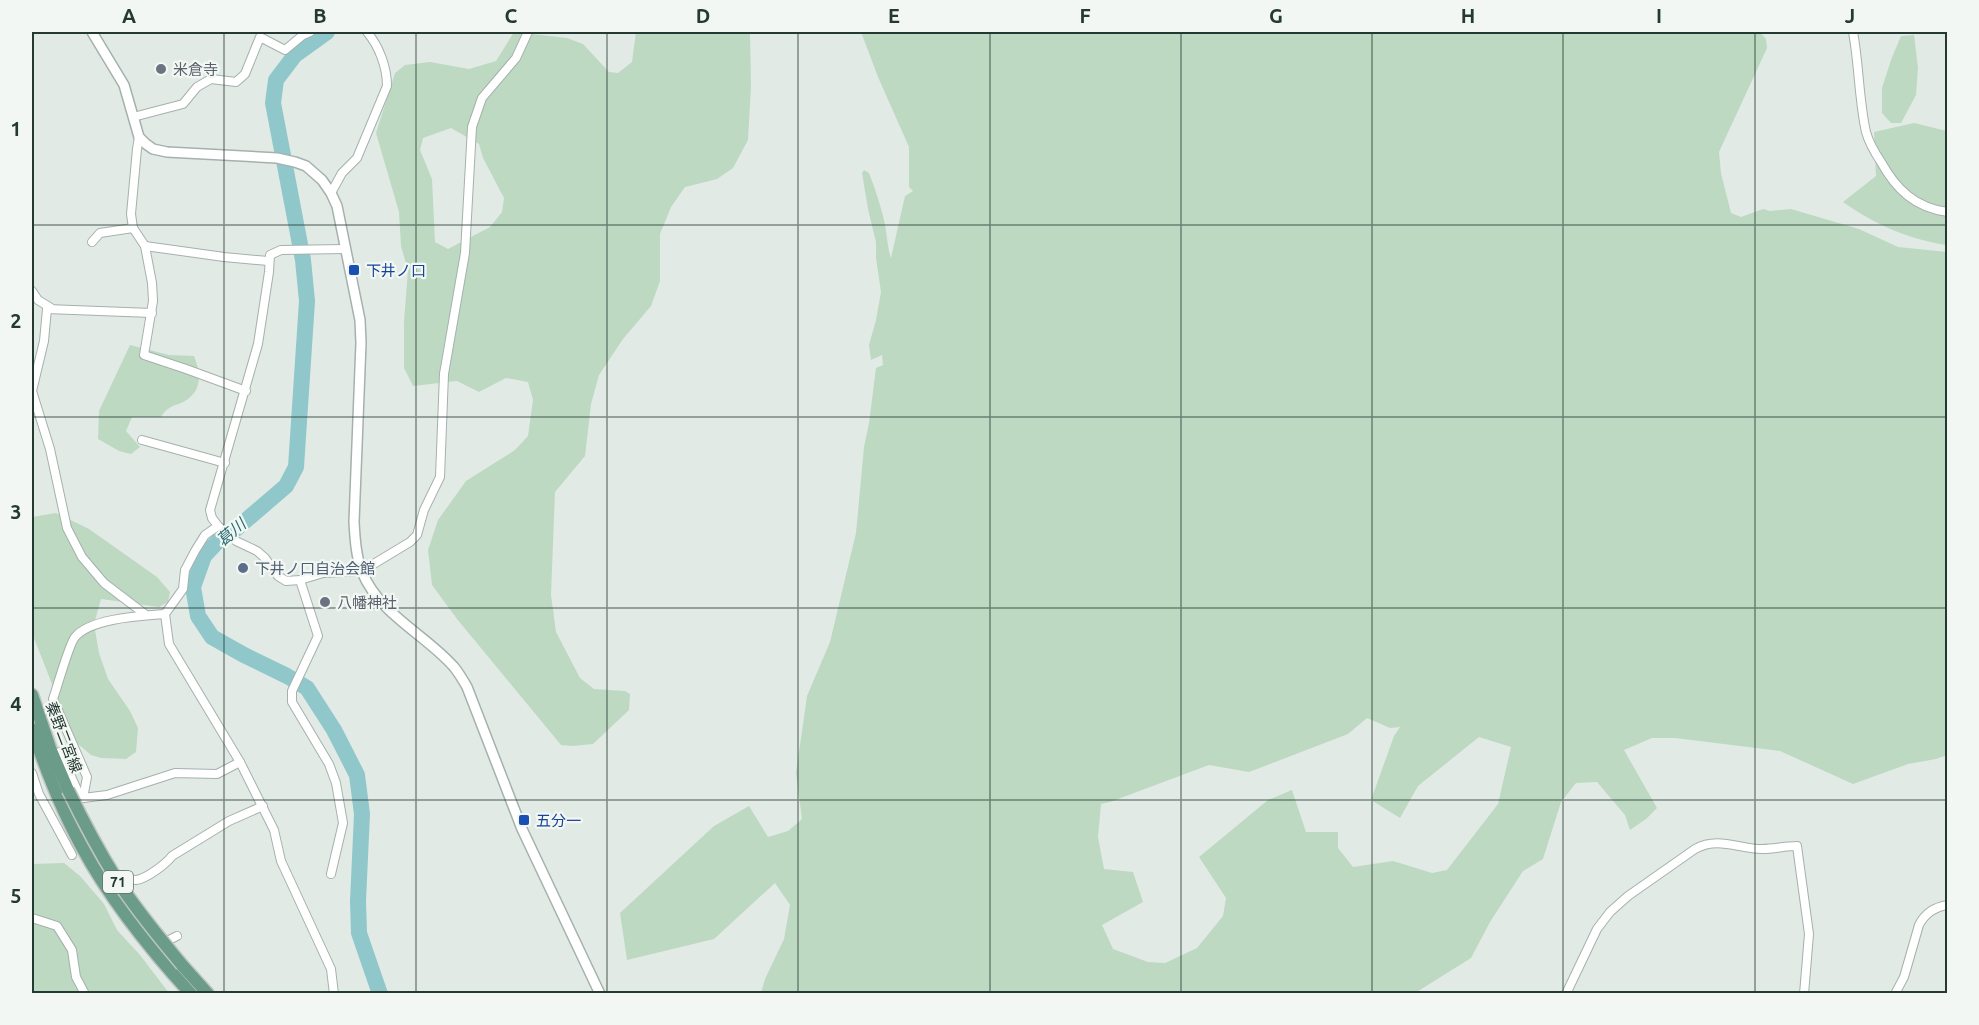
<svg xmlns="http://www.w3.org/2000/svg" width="1979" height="1025" viewBox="0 0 1979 1025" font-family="Ubuntu,'Noto Sans JP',sans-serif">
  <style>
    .green { fill: #bdd9c2; fill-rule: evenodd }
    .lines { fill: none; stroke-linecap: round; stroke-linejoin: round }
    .river { stroke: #90c7ca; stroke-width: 16 }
    .minor-casing { stroke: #a5b1ac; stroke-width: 10 }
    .tertiary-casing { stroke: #a5b1ac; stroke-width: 12 }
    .primary-casing { stroke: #bdc4c1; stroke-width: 15 }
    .minor { stroke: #fff; stroke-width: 8 }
    .tertiary { stroke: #fff; stroke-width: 9 }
    .primary { stroke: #6b9b89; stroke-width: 12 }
    .primary-bridge-casing { stroke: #bdc4c1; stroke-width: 15; stroke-linecap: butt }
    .primary-bridge { stroke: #6b9b89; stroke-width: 12 }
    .grid { fill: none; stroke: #243931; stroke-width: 1.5; stroke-opacity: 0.55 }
    .worship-dot { fill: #6b7280; stroke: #f2f7f4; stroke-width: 2 }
    .transit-dot { fill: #1a4fb4; stroke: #f2f7f4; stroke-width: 2 }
    .service-dot { fill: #5c6f8a; stroke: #f2f7f4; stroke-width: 2 }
    .labels { text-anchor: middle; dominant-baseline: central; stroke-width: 4.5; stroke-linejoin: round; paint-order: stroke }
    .shield { fill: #f2f7f4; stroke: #62726c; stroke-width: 1.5 }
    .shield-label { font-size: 14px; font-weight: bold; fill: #243931 }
    .worship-label { font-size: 15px; fill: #5b616d; stroke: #f2f7f4; text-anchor: start }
    .transit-label { font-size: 15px; fill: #164399; stroke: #f2f7f4; text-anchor: start }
    .service-label { font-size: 15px; fill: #4e5e75; stroke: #f2f7f4; text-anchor: start }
    .street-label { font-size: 15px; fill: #243931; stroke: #f2f7f4 }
    .water-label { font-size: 16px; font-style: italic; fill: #256a6f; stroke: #f2f7f4 }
    .neatline { fill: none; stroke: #243931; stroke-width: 2 }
    .grid-label { font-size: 20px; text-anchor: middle; font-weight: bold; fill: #243931 }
  </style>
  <rect width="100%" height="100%" fill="#e2eae6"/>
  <g class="green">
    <path d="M 514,32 L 567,38 L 583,44 L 609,72 L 618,73 L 632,62 L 636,32 L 750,32 L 751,86 L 748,140 L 733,168 L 717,179 L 685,187 L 671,207 L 660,234 L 660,281 L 651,306 L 623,339 L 599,375 L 591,404 L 585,456 L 555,492 L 551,595 L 556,632 L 580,678 L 594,689 L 625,691 L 630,694 L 629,710 L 593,744 L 573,746 L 561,745 L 457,619 L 432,585 L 428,550 L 438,520 L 466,481 L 515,450 L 528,436 L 533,400 L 528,382 L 506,378 L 479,392 L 457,381 L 413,386 L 404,368 L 404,322 L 408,270 L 401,246 L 399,212 L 376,133 L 395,73 L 405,65 L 430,62 L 469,69 L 496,61 ZM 451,128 L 479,144 L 483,158 L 504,198 L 502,212 L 490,227 L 448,249 L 435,242 L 432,179 L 420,150 L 423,138 Z"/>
    <path d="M 861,32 L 1760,32 L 1766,39 L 1767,48 L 1719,152 L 1721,173 L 1731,213 L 1741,217 L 1763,209 L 1770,211 L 1791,209 L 1859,229 L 1898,247 L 1947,252 L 1947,755 L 1936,759 L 1908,764 L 1853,784 L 1780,751 L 1675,738 L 1652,738 L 1624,750 L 1657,808 L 1646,819 L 1630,830 L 1625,815 L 1597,782 L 1576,783 L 1561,802 L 1543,859 L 1523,871 L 1490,922 L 1471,958 L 1415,993 L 761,993 L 765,979 L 784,939 L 790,905 L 775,883 L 714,939 L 627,960 L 620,913 L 714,826 L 749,806 L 768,837 L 788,831 L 802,819 L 796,773 L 807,696 L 830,642 L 856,533 L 864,447 L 869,423 L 876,368 L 883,365 L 882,355 L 871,360 L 869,345 L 876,320 L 881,292 L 876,258 L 876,242 L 868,209 L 862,173 L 864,170 L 869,173 C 875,188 880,204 884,220 C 887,233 887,246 891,258 L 905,196 L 913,191 L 909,187 L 909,147 L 878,77 ZM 1367,718 L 1390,728 L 1400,727 L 1394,736 L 1371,800 L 1400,818 L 1418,786 L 1479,737 L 1511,747 L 1498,804 L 1447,870 L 1432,873 L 1393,861 L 1353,867 L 1338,848 L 1338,832 L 1306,832 L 1292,790 L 1268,800 L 1199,857 L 1226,898 L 1223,916 L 1197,948 L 1165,963 L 1148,962 L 1113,949 L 1102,925 L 1143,902 L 1133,872 L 1104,869 L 1098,837 L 1101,804 L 1110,802 L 1209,765 L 1249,772 L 1348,734 Z"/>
    <polygon points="1914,35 1918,68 1916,95 1901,123 1891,123 1882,113 1882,88 1891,60 1901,36"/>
    <path d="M 1914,123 L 1947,131 L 1947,245 C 1910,240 1874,224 1843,202 L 1876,176 L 1874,132 Z"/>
    <path d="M 130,345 L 169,355 L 194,356 C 200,371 203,388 188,399 C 177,407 170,403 161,417 L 132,417 L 126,431 L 140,447 L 131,454 L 119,451 L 98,439 L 99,411 Z"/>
    <polygon points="56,513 89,529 157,577 170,592 168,602 159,607 101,599 94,624 99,653 108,679 130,711 138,728 136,752 126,759 101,758 91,755 78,744 63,712 32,633 32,517"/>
    <polygon points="64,863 80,876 104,904 117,930 140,955 169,993 32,994 32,864"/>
  </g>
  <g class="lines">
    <polyline class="river" points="327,32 295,55 276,80 273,103 303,260 307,301 296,467 286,486 237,528 219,540 204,556 193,587 198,616 212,637 244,655 287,676 307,688 334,730 357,775 362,814 358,901 359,933 380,994"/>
    <g class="minor-casing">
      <g id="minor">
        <path d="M 1853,32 C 1859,64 1859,101 1866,132 C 1869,143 1875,153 1881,162 C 1896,189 1915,208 1948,212"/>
        <polyline points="133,117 183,104 197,87 211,79 236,82 245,74 260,37 285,50 303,35 310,32"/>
        <polyline points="139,137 137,149 131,214 133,228 145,246 152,283 153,301 144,355 186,369 246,391"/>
        <path d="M 331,193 L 342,173 L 357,158 L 387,86 C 387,67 379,46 367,32"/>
        <polyline points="92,242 100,233 133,228"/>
        <polyline points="145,246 224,257 268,261"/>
        <polyline points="346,249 281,250 270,255 269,272 258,344 210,510 212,518 218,526 236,541 257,551 265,558 278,576 286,581 300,580 323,573 362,571 410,542 417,535 424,510 440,477 444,374 465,253 472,127 482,98 516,58 528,32"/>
        <polyline points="32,291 38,300 51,308"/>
        <polyline points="142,440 225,463"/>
        <polyline points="218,526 205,535 195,551 185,570 183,589 165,614 169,644 240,762 274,830 281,861 331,969 334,994"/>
        <polyline points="300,580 318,636 292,691 292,702 329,764 336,783 343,823 331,874"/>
        <polyline points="146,615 104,583 82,557 67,528 50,449 32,391 44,341 47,309 152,313"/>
        <polyline points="60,752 78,792 83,798"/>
        <polyline points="32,773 39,794 72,855"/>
        <path d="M 83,798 L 87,777 L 53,699 C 57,688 69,644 75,637 C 91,618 141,616 165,614"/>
        <polyline points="83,798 107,795 175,773 217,774 240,762"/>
        <path d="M 126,904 L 120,895 L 119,877 L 122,875 C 127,877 131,880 136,880 C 146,879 166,864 172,856 L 229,821 L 263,806"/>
        <polyline points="134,914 157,946 177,936"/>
        <polyline points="32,918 57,926 72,950 76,977 85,994"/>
        <path d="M 1566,994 L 1597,929 L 1610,912 L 1628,896 L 1695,849 C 1718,836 1739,849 1762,849 C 1774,849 1785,846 1797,846 L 1809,934 L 1804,994"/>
        <path d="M 1895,994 L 1904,977 L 1919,925 C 1925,913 1934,907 1948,905"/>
      </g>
    </g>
    <g class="tertiary-casing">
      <path id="tertiary" d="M 92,32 L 124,85 L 139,137 L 146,144 L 153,149 L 167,152 L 277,158 L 295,162 L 306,166 L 322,180 L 331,193 L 337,206 L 360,320 L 361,343 L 354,522 C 355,539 356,556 362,572 C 380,615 425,634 454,667 C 459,673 463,680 467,687 L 522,829 L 600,994"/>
    </g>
    <g class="primary-casing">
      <g id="primary">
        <polyline points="32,695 50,748 68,790"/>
        <path d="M 32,729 C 46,770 61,809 82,847 C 111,901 150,949 191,994"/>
        <polyline points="182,965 208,994"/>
      </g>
    </g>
    <use href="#minor" class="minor"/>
    <use href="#tertiary" class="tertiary"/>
    <use href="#primary" class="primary"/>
    <g class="primary-bridge-casing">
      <path id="primary-bridge" d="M 68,790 C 83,821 99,851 117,880 C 136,910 159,937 182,965"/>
    </g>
    <use href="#primary-bridge" class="primary-bridge"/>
  </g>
  <path class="grid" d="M 224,32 L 224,994M 416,32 L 416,994M 607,32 L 607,994M 798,32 L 798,994M 990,32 L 990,994M 1181,32 L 1181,994M 1372,32 L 1372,994M 1563,32 L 1563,994M 1755,32 L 1755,994M 32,225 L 1948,225M 32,417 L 1948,417M 32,608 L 1948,608M 32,800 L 1948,800"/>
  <g class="worship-dot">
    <circle cx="161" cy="69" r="6"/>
    <circle cx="325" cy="602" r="6"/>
  </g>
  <g class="transit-dot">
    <rect x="348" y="264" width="12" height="12" rx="3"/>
    <rect x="518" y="814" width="12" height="12" rx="3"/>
  </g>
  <circle class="service-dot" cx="243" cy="568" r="6"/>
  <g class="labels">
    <rect class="shield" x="103" y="871" width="30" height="22" rx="4.5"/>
    <g class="shield-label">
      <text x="118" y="882">71</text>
    </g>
    <g class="worship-label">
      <text x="173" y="69">米倉寺</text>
      <text x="337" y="602">八幡神社</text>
    </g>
    <g class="transit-label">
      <text x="366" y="270">下井ノ口</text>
      <text x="536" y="820">五分一</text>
    </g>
    <g class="service-label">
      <text x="255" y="568">下井ノ口自治会館</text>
    </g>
    <g class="street-label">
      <text transform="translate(64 737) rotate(69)">秦野二宮線</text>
    </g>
    <g class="water-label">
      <text transform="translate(231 532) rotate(-40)">葛川</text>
    </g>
  </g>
  <rect width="1979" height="1025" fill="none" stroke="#f2f7f4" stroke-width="66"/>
  <rect x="33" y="33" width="1913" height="959" class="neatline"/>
  <g class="grid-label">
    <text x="129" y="23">A</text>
    <text x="320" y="23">B</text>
    <text x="511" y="23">C</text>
    <text x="703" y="23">D</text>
    <text x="894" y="23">E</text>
    <text x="1085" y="23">F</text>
    <text x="1276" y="23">G</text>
    <text x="1468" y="23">H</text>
    <text x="1659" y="23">I</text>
    <text x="1850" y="23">J</text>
    <text x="16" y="136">1</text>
    <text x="16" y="328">2</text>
    <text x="16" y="519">3</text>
    <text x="16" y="711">4</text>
    <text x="16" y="903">5</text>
  </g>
</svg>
